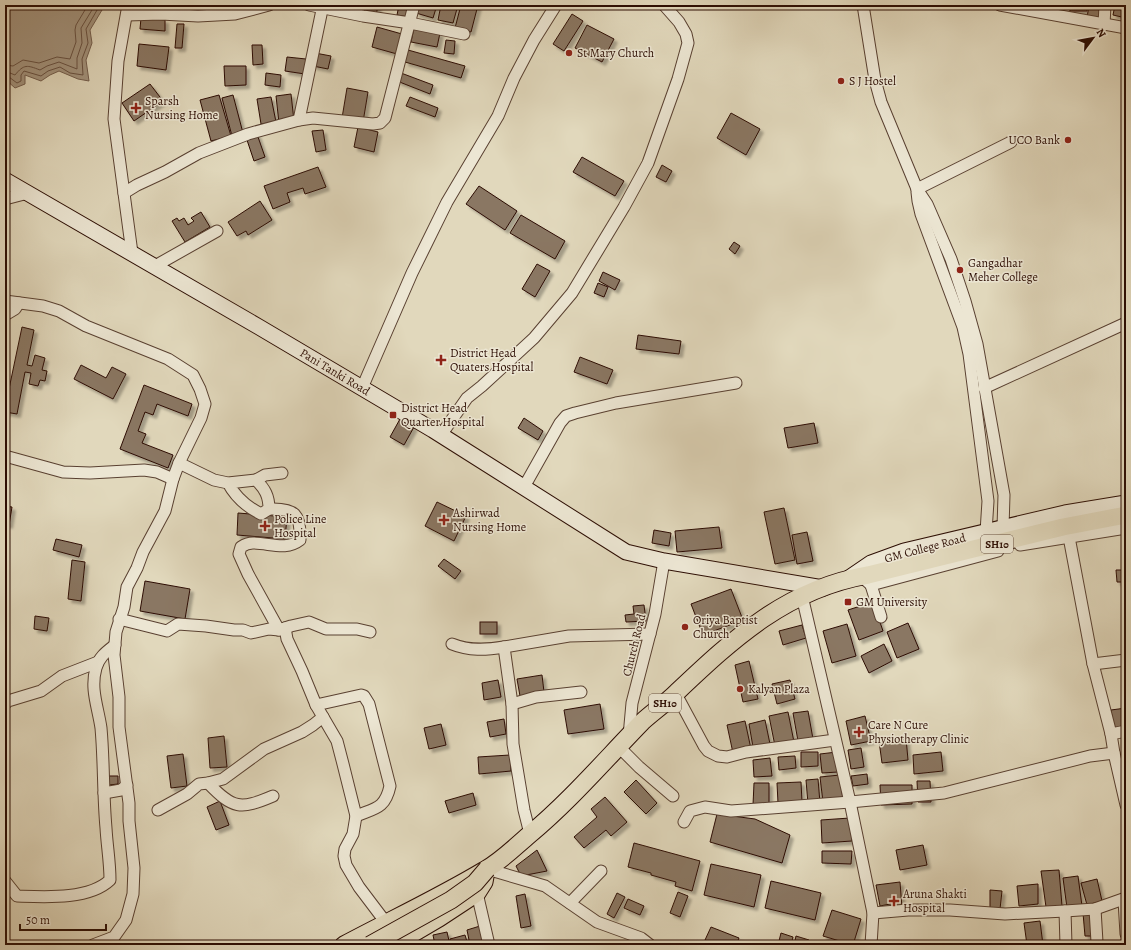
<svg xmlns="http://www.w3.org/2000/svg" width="1131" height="950" viewBox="0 0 1131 950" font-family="Alegreya,serif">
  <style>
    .water { fill: #a3937d; stroke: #735d4c }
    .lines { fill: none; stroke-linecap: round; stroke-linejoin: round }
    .shore { stroke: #685040; stroke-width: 1 }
    .building { fill: #8a7763; stroke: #2c0d03; filter: url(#shadow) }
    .street-casing { stroke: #594031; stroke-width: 13 }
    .secondary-casing { stroke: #2c0d03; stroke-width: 17 }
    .primary-casing { stroke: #2c0d03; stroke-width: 19 }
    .street { stroke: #ece6d3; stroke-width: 11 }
    .secondary { stroke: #ece6d3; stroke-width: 15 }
    .primary { stroke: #e1d8bc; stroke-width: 17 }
    .primary-bridge-casing { stroke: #2c0d03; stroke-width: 19; stroke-linecap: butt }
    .primary-bridge { stroke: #e1d8bc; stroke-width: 17 }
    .poi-dot { fill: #8f2418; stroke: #ece6d3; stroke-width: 1.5 }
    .labels { text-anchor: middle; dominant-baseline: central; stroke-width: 3; stroke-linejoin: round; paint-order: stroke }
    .shield { fill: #ece6d3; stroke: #664e41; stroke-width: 1 }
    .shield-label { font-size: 11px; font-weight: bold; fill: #2c0d03 }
    .poi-label { font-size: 12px; fill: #2c0d03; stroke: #ece6d3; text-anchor: start }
    .street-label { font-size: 12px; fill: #2c0d03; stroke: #ece6d3 }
  </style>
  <defs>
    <filter id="shadow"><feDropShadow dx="3.5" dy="3.5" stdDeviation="1" flood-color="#0004"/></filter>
  </defs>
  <rect width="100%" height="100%" fill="#e1d8bc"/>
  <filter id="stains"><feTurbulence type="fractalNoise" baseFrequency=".005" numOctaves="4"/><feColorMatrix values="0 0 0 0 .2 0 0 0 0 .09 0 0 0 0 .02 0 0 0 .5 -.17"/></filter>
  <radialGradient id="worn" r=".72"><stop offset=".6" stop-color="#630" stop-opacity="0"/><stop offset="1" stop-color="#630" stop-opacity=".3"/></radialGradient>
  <polygon class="water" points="5,5 105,5 90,30 92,43 86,60 89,81 78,79 59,71 50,75 41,81 25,75 25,84 15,88 5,79"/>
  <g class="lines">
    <g class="shore">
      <polyline points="5,65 13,66 23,60 39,63 57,57 70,59 76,42 75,30 76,25 88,5"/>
      <path d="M 5,71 L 15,75 C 24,64 27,65 40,70 L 47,66 L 59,62 L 77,69 L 77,58 L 82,43 L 81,28 L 95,5"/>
      <polyline points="5,77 9,77 17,83 21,81 21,75 24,71 41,76 48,71 60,67 70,73 83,75 82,59 88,43 86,29 100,5"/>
    </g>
  </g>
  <g class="building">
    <rect x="138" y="5" width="26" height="3"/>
    <polygon points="326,5 357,5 356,12"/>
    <polygon points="364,5 378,5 376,16 362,14"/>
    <polygon points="399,5 410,5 408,17 397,15"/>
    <polygon points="419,5 437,5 433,18 416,13"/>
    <polygon points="441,5 458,5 453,23 438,20"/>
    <polygon points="461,5 478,5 471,32 455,28"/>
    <polygon points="1069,5 1087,5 1087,11 1070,11"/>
    <polygon points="1089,5 1101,5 1100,20 1087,18"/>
    <polygon points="1115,5 1126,5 1126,18 1113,15"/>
    <polygon points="572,14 583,21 564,51 553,44"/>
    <polygon points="141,18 165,20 165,31 140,29"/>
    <polygon points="177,24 184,24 182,48 175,48"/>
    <polygon points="587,25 614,39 602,62 575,48"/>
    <polygon points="377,27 402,34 397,54 372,47"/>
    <polygon points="414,28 440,33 437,47 411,42"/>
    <polygon points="446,40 455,41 454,54 444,53"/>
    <polygon points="139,44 169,47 166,70 137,66"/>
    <polygon points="252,45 262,45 263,64 253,65"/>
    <polygon points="408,50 465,66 461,78 405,62"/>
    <polygon points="315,53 331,56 328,69 313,66"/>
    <polygon points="287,57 306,59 305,74 285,71"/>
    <polygon points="224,66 246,66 246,85 225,86"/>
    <polygon points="266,73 281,75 280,87 265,85"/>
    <polygon points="401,73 433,85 430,94 397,81"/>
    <polygon points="150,84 163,101 134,121 122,103"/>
    <polygon points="347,88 368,92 363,122 342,118"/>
    <polygon points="291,94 294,121 279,123 276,96"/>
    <polygon points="219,95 231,136 211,141 200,100"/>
    <polygon points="233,95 243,133 232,136 222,98"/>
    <polygon points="271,97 276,122 261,124 257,99"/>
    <polygon points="410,97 438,108 435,117 406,106"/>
    <polygon points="731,113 760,129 746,155 717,138"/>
    <polygon points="358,127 378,132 374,152 354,147"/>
    <polygon points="323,130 326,150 316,152 312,131"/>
    <polygon points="257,134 265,157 254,161 246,137"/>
    <polygon points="582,157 624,181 615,196 573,172"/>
    <polygon points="662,165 672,171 666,182 656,177"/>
    <polygon points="318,167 326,187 305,194 303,188 287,193 290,202 273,209 264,186"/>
    <polygon points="479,186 517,211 505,230 466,204"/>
    <polygon points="260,201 272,220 248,235 246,231 237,236 228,222"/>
    <polygon points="201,212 210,227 185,242 172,221 177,218 179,221 184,218 188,225 194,221 191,218"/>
    <polygon points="521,215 565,241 555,259 510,233"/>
    <polygon points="734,242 740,246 735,254 729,249"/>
    <polygon points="537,264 550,271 535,297 522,289"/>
    <polygon points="603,272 620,280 615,290 599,281"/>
    <polygon points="598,283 608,287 604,297 594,293"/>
    <polygon points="22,327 34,330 27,365 32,366 35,355 45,358 42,370 47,371 45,381 40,380 38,386 29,384 31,373 25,372 17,414 5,412 5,408"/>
    <polygon points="638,335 681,341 679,354 636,349"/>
    <polygon points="580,357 613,370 607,384 574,372"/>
    <polygon points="81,365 106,378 112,367 126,374 113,399 74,379"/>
    <polygon points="144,385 192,404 188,416 157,404 153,415 145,412 138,431 146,434 142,443 173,455 168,468 120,449"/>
    <polygon points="524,418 543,431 538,440 518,428"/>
    <polygon points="400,419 414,427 404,445 390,437"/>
    <polygon points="814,423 818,443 788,448 784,428"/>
    <polygon points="437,502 466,516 454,541 425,526"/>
    <polygon points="5,506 12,507 9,525 5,524"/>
    <polygon points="784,508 795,560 775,564 764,512"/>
    <polygon points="238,513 287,517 285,539 237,535"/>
    <polygon points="719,527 722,548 677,552 675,531"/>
    <polygon points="654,530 671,533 669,546 652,543"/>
    <polygon points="807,532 813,561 797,564 792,535"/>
    <polygon points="56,539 82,545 79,557 53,550"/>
    <polygon points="444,559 461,571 455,579 438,566"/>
    <polygon points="72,560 85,562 81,601 68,599"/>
    <polygon points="1116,570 1126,570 1126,582 1117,582"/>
    <polygon points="145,581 190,589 185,619 140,611"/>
    <polygon points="731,589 743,620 703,635 691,604"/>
    <polygon points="873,602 883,631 859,640 848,610"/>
    <polygon points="644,605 646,621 626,622 625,615 634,614 633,606"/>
    <polygon points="35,616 49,618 47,631 34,629"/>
    <rect x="480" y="622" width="17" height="12"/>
    <polygon points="908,623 919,649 897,658 887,632"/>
    <polygon points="847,624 856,656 832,663 823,631"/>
    <polygon points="802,625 806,638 783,645 779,631"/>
    <polygon points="884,644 892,661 869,673 861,656"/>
    <polygon points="749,661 758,699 743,702 735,665"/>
    <polygon points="542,675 544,692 520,696 517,679"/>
    <polygon points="498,680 501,697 484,700 482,683"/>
    <polygon points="790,680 795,699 777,704 772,684"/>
    <polygon points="600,704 604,729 568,734 564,710"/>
    <polygon points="1126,708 1126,728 1114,730 1111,710"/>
    <polygon points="808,711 813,739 798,741 793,713"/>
    <polygon points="788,712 794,742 775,746 769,716"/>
    <polygon points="865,716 871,741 851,745 846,721"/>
    <polygon points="504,719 506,734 490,737 487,722"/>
    <polygon points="765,720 770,744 753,747 749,724"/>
    <polygon points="745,721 751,749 733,753 727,725"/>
    <polygon points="441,724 446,745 429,749 424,728"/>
    <polygon points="224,736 227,767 210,768 208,738"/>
    <polygon points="906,738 908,760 882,763 879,741"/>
    <polygon points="861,748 864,767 851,769 848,750"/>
    <polygon points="801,752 818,752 818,766 801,767"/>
    <polygon points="837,752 838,772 822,773 820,754"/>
    <polygon points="941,752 943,771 914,774 913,755"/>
    <polygon points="183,754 187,786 171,788 167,756"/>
    <polygon points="510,755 511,771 479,774 478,757"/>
    <polygon points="795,756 796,768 779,770 778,757"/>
    <polygon points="770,758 772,776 754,777 753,760"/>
    <polygon points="867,774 868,784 853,786 851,776"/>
    <polygon points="840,775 843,800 823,802 820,777"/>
    <polygon points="109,776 118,776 118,784 109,785"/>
    <polygon points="818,779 820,803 808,804 806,780"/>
    <polygon points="636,780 657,803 646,814 624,792"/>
    <polygon points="917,781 930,781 931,802 918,802"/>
    <polygon points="801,782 802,802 778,803 777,783"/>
    <polygon points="754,783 769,783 769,805 753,805"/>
    <polygon points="880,785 912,785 912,804 881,805"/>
    <polygon points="473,793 476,805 449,813 445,801"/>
    <polygon points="605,797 627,822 611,836 606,830 584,848 574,837 597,817 591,809"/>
    <polygon points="220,801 229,825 216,830 207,807"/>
    <polygon points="717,814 755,819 790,835 782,863 710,842"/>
    <polygon points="850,818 852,841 822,843 821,820"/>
    <polygon points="634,843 700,861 692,891 675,886 676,882 651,875 651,873 628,867"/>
    <polygon points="923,845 927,865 900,870 896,850"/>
    <polygon points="537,850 547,871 521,876 516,866"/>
    <polygon points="822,851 852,851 851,864 822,863"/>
    <polygon points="711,864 761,875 754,907 704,895"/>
    <polygon points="1059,870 1062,906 1046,907 1041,871"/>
    <polygon points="1078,876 1082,906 1067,908 1063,878"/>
    <polygon points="1097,879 1102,901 1087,905 1081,883"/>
    <polygon points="771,881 821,893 815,920 765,908"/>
    <polygon points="900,882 902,908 894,908 895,903 880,906 876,885"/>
    <polygon points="1038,884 1038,904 1019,906 1017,886"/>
    <polygon points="990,890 1002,891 1000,909 990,908"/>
    <polygon points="678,892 688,896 680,917 670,913"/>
    <polygon points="617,893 625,897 614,918 607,914"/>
    <polygon points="525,894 531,926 521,928 516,896"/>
    <polygon points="628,899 644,906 640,915 624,908"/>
    <polygon points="832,910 861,919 853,945 823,936"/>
    <polygon points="1092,912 1093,936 1085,936 1083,913"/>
    <polygon points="1040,921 1043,945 1027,945 1024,923"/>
    <polygon points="480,926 485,945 470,945 467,930"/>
    <polygon points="711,927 739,938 736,945 716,945 705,940"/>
    <polygon points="447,932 450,945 435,945 433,935"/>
    <polygon points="781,933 793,937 791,945 778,945"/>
    <polygon points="465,935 468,945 452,945 450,939"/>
    <polygon points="796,936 809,940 808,945 794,945"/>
  </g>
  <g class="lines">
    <g class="street-casing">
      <g id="street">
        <polyline points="128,5 118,61 114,119 132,253"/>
        <polyline points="309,5 363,16 410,23 464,34"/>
        <polyline points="863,5 875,80 881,102 917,189 927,204 951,259 965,301 977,344 1004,495 1003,528"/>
        <polyline points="1000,5 1126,28"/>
        <polyline points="127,15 161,14 198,16 235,14 269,5"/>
        <polyline points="1104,25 1105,5"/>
        <polyline points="299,120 323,5"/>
        <polyline points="917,189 1011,142"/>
        <polyline points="917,192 918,201 921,214 963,327 969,354 988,501 986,532"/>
        <polyline points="124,193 137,185 165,172 199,153 248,134 299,120 313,118 373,124 380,123 385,118 414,5"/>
        <polyline points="5,199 28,193"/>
        <polyline points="155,266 217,231"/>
        <path d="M 5,301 L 43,306 L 59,311 L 86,326 L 168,359 L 193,375 L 200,389 L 205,404 L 201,418 L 179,463 L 214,480 L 228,483 L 256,480 C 265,489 269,496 269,509 L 261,514 C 247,507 236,498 228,483"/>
        <polyline points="5,315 15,309 19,303"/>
        <polyline points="362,388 412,273 447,202 498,116 514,78 534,40 556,5"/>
        <polyline points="984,388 1126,323"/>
        <polyline points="441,435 467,398 482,386 534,338 572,293 624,207 648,163 678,79 688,43 686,34 679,22 664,5"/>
        <polyline points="5,456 63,472 90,473 144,470 157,472 173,479"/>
        <polyline points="256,480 265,475 282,473"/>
        <polyline points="524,487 560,423 566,416 575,413 616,403 736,383"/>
        <path d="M 269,509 C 295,508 301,514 300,540 C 286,551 270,543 253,543 C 249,543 244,545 241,547 L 239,554 L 248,574 L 279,630 L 291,626 L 309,622 L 326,629 L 357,629 L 370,632"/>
        <polyline points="1069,537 1093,664 1111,734 1114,753 1126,805"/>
        <polyline points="1020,545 1126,528"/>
        <polyline points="862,577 871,585 998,551"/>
        <polyline points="871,585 881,617"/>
        <polyline points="802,596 850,802 873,913 871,945"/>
        <polyline points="119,619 167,631 178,624 206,626 234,630 243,630 251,633 269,629 279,630"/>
        <polyline points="285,628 287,639 302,671 316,705 337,741 343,764 356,816 353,834 345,849 344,856 346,865 359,887 390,928"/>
        <path d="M 452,644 C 469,651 486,650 504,647"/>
        <polyline points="1093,664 1126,660"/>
        <polyline points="676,694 704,746 708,751 718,756 727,757 746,752 835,740"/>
        <polyline points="5,704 8,701 41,691 62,676 98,662"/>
        <polyline points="512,704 536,697 581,692"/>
        <path d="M 316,705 L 361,695 L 364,696 L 369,704 L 390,786 C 385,809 375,808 356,816"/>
        <polyline points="1111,734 1126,731"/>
        <polyline points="629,736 632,703 655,614 664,561"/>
        <polyline points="619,747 639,767 673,796"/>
        <path d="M 208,783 C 233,809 240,810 273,796"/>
        <polyline points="104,793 121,790 127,785"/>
        <polyline points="158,810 187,794 199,784 208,783 223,779 264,749 302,732 313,725 323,717"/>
        <polyline points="684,822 690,811 705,807 731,811 850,802 944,793 1090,756 1114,753"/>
        <polyline points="530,834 524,810 513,744 512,704 504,647 569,636 650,634"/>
        <polyline points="487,869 545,886 597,922 641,938 650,945"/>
        <path d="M 5,881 L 17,896 C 45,897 89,900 110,880 C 110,862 107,846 106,828 C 103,795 104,761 101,728 C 98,707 90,689 96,668 C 99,657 106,652 115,645"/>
        <polyline points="477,893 489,945"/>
        <polyline points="1124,900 1126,934"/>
        <polyline points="570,903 601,871"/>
        <polyline points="1095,909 1097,942"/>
        <polyline points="1065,911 1066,945"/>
        <polyline points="873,913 908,910 950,910 1005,914 1065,911 1095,909 1126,898"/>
        <polyline points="93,945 114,937 126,920 133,894 134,868 129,821 129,803 119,727 119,697 114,655 116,632 124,607 127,587 137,568 143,552 165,511 173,479 179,463"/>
      </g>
    </g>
    <g class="secondary-casing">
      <g id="secondary">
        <polyline points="5,180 259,327 433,430 626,552 664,561 823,588"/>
        <polyline points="849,578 871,563 904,551 1065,513 1126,503"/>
      </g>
    </g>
    <g class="primary-casing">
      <g id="primary">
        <path d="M 344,945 C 391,920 440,897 485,870 C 501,861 515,847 529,835 C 569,802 605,760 642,722 C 653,712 666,703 677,692 C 734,638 787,589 868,575 L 1063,527 L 1126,515"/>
        <polyline points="393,945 439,918 477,893 484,882 486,871"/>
      </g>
    </g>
    <use href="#street" class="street"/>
    <use href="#secondary" class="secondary"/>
    <use href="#primary" class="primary"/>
    <g class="primary-bridge-casing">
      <polyline id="primary-bridge" points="370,945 451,900 475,883 487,869"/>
    </g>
    <use href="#primary-bridge" class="primary-bridge"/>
  </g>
  <g class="poi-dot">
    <circle cx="569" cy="53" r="4"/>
    <circle cx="841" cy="81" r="4"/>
    <path d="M134 102h4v4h4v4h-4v4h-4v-4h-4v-4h4z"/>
    <circle cx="1068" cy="140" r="4"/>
    <circle cx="960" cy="270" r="4"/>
    <path d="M439 354h4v4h4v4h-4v4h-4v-4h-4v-4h4z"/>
    <rect x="389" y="411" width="8" height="8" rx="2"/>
    <path d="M442 514h4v4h4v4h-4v4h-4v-4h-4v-4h4z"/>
    <path d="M263 520h4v4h4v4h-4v4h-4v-4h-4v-4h4z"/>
    <rect x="844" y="598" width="8" height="8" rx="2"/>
    <circle cx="685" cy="627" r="4"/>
    <circle cx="740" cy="689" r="4"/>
    <path d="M857 726h4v4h4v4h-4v4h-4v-4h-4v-4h4z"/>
    <path d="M892 895h4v4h4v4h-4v4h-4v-4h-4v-4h4z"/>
  </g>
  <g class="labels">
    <g class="shield">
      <rect x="981" y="535" width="32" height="18" rx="3"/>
      <rect x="649" y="694" width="32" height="18" rx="3"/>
    </g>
    <g class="shield-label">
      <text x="997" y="544">SH10</text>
      <text x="665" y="703">SH10</text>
    </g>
    <g class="poi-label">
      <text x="577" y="53">St Mary Church</text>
      <text x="849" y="81">S J Hostel</text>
      <text x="145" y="101">Sparsh<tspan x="145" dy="14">Nursing Home</tspan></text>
      <text x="1060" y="140" text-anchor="end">UCO Bank</text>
      <text x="968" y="263">Gangadhar<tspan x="968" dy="14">Meher College</tspan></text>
      <text x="450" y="353">District Head<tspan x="450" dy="14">Quaters Hospital</tspan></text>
      <text x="401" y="408">District Head<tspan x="401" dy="14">Quarter Hospital</tspan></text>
      <text x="453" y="513">Ashirwad<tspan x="453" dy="14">Nursing Home</tspan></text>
      <text x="274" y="519">Police Line<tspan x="274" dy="14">Hospital</tspan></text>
      <text x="856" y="602">GM University</text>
      <text x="693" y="620">Oriya Baptist<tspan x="693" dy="14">Church</tspan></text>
      <text x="748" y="689">Kalyan Plaza</text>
      <text x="868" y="725">Care N Cure<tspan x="868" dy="14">Physiotherapy Clinic</tspan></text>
      <text x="903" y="894">Aruna Shakti<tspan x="903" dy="14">Hospital</tspan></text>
    </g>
    <g class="street-label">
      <text transform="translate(335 372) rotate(31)">Pani Tanki Road</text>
      <text transform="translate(925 548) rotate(-15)">GM College Road</text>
      <text transform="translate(634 645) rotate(-76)">Church Road</text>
    </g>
  </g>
  <rect width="1131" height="950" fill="none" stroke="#e1d8bc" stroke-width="20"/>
  <rect x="6" y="6" width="1119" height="938" fill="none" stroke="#2c0d03" stroke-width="2"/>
  <rect x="10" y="10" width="1111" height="930" fill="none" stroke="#2c0d03"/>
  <g transform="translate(1093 38) rotate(58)" stroke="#ece6d3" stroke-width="3" paint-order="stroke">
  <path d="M0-3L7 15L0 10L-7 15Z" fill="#2c0d03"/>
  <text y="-6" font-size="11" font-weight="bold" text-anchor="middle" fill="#2c0d03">N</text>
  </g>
  <path d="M20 924v6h86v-6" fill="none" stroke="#2c0d03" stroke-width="2"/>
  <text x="26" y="924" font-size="12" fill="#2c0d03" stroke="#ece6d3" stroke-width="3" paint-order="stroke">50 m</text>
  <rect width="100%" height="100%" filter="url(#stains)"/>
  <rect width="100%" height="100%" fill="url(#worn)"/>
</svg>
